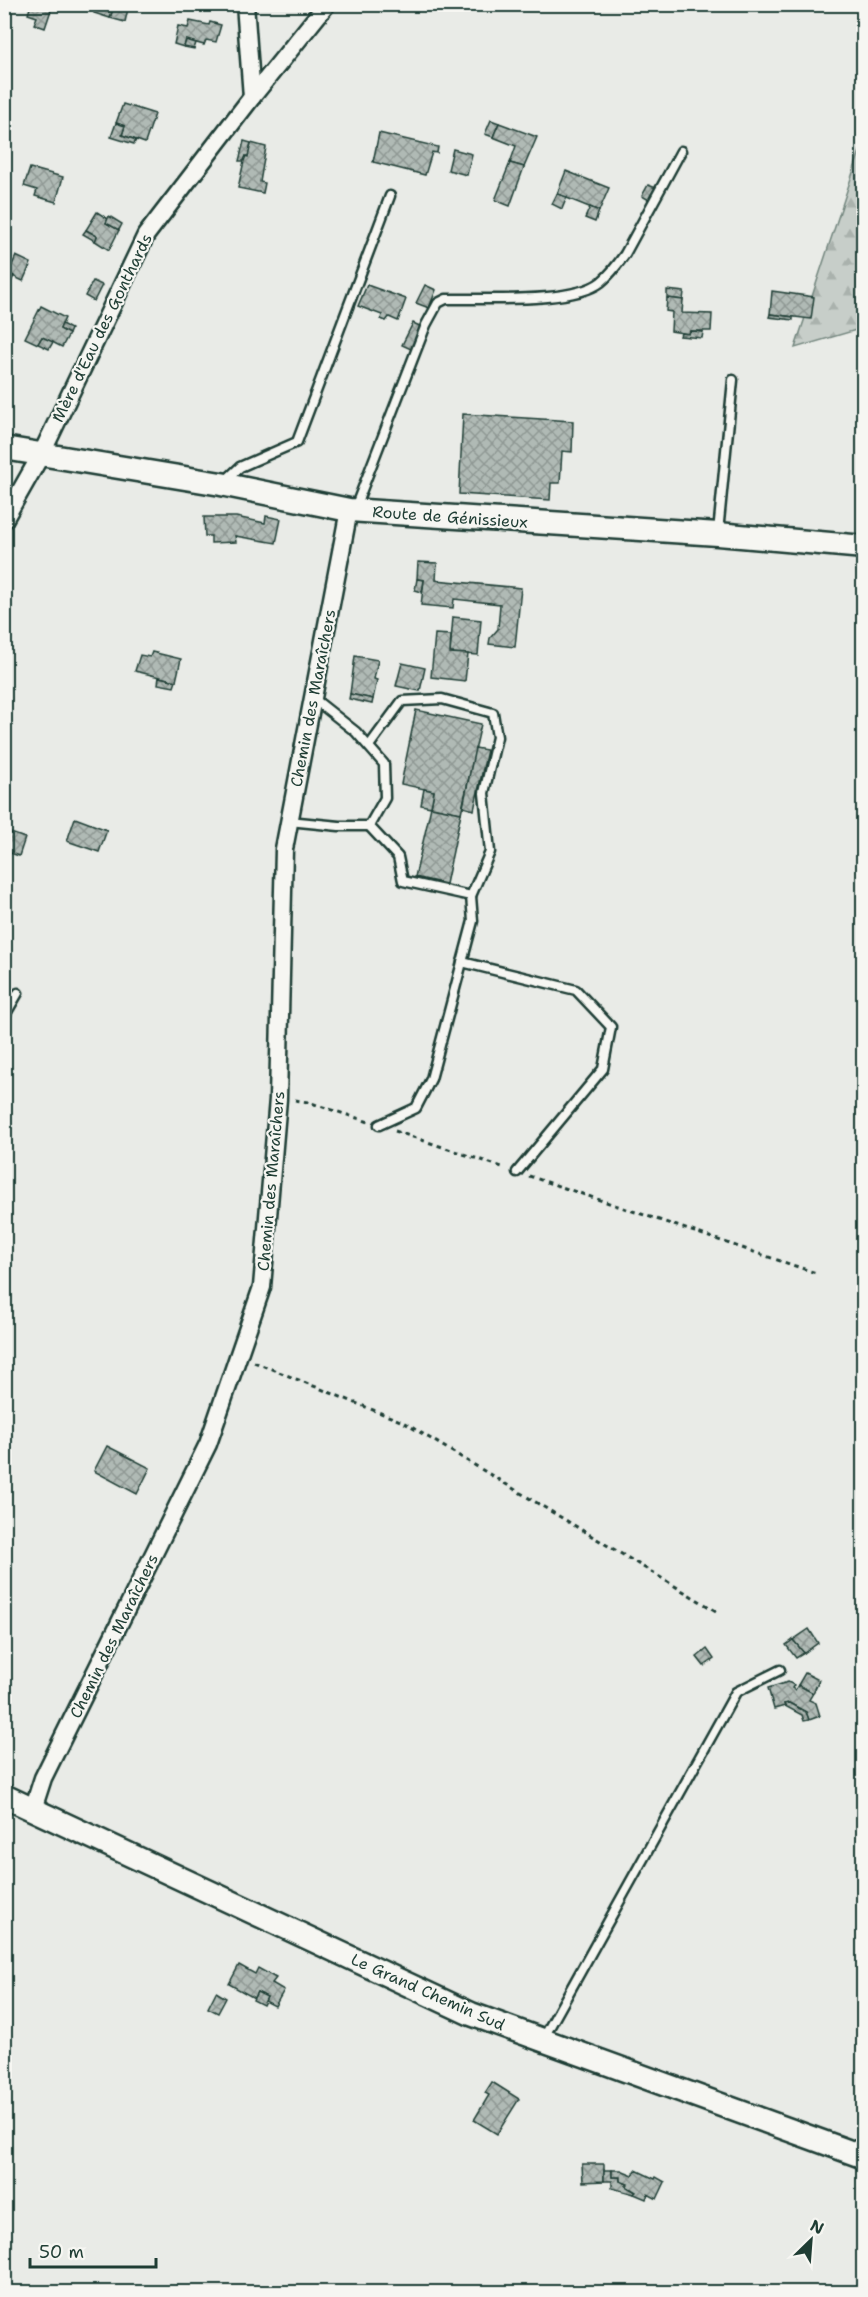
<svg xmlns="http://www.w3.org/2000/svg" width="868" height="2297" viewBox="0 0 868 2297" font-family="'Shantell Sans',sans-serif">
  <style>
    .forest { fill: url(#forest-firs); stroke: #73867e; stroke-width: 1.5 }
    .building { fill: url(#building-cross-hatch); stroke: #1f3d34; stroke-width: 1.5 }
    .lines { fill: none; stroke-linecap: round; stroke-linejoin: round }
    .lane-casing { stroke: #1f3d34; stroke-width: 13 }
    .street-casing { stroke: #1f3d34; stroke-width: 21 }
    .secondary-casing { stroke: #1f3d34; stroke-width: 27 }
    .path { stroke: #1f3d34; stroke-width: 3; stroke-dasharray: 4.5 4.5; stroke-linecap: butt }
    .lane { stroke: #f6f6f2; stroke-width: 8 }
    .street { stroke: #f6f6f2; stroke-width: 16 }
    .secondary { stroke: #f6f6f2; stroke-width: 22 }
    .labels { text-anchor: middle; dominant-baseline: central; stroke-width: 4.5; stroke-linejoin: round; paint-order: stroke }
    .street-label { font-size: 16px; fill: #1f3d34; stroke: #f6f6f2 }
  </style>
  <defs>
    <pattern id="forest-firs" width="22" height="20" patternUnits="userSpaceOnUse" patternTransform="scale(1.5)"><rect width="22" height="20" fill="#c7cec9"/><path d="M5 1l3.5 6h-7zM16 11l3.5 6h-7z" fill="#aab2ad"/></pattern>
    <pattern id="building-cross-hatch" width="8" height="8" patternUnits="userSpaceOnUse" patternTransform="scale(1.5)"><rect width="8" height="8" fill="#b0bab5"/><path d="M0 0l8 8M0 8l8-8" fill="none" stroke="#8f9894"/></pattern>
  </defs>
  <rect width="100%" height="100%" fill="#e9ebe7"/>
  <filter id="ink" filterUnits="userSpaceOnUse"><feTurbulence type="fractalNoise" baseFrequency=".0167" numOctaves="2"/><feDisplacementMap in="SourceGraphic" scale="12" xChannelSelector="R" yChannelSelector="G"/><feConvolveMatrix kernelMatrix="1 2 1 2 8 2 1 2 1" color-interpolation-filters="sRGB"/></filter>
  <g filter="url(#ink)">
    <polygon class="forest" points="863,142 863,328 795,348"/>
    <g class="building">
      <polygon points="19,4 53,4 45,28 34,24 37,17 28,14 30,8"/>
      <polygon points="96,4 129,4 125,22 110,18 112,12 95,7"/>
      <polygon points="95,7 112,12 110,18 94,13"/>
      <polygon points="190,21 209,25 210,22 221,25 216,42 206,40 204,45 186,40 184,47 174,44 178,26 188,28"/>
      <polygon points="186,40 196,43 194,49 184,47"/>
      <polygon points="123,104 155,114 145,143 122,135 125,126 116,123"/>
      <polygon points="491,120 499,123 493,137 485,134"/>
      <polygon points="116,123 125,126 122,135 136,140 134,144 111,137"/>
      <polygon points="499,123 537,137 524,167 510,163 516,146 493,137"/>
      <polygon points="379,133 438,147 437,153 432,152 425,175 373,162"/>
      <polygon points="244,141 251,143 248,157 246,156 244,161 239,161"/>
      <polygon points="251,143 266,147 260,182 265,183 263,193 238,188 244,161 246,156 248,157"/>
      <polygon points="453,149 472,154 467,175 448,170"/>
      <polygon points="510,163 524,167 510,206 495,200"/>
      <polygon points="30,168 63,177 56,202 35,196 37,190 24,186"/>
      <polygon points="566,171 609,188 599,211 557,194"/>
      <polygon points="648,185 656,188 649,200 642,196"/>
      <polygon points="557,194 567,197 562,209 552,204"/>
      <polygon points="590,207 599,211 595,222 585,218"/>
      <polygon points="97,212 108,219 106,223 119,230 109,250 95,241 97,236 86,230"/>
      <polygon points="109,216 122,224 119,230 106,223"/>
      <polygon points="86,230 97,236 95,241 83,234"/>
      <polygon points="16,256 31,263 23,281 8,274"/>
      <polygon points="9,274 14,276 7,290 4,289 4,283"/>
      <polygon points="93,281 102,285 94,301 85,296"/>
      <polygon points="367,285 406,299 398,321 389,317 386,321 381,319 382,315 358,306"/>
      <polygon points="425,285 436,290 429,308 416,303"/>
      <polygon points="667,290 684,292 683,300 667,298"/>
      <polygon points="772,291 814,297 811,319 770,314"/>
      <polygon points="667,298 683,300 682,313 712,314 711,331 690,331 689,334 671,331 672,312 666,311"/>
      <polygon points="41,306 65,318 60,329 69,334 62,347 42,337 38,344 25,338"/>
      <polygon points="770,314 793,317 793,320 769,317"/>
      <polygon points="413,323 422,327 413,350 402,345"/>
      <polygon points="62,324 71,329 69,334 60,329"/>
      <polygon points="690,331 703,332 702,338 680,336 681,333 689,334"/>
      <polygon points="42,337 53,342 49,349 38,344"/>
      <polygon points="463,414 573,421 572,452 562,451 560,483 551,483 550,500 459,494"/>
      <polygon points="266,516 281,519 276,543 235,536 236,542 211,543 211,536 205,536 204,517 236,517 265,523"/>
      <polygon points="418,562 437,563 436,580 521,588 515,647 489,644 490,638 498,629 500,604 454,599 453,608 421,605 424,580 417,579"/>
      <polygon points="417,579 424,580 422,592 415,590"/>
      <polygon points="453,617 481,620 478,655 450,653"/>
      <polygon points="435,634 451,635 450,653 468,654 465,681 431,677"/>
      <polygon points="152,652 181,659 176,681 135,671 140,655 150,657"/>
      <polygon points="355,656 378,660 374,679 377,680 373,699 350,694"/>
      <polygon points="402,663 425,668 420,691 396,686"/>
      <polygon points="159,677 176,681 174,687 158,684"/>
      <polygon points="350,694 373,699 372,704 349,699"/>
      <polygon points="416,710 481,724 461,813 431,807 434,791 401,784"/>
      <polygon points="475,748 487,750 474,810 463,807"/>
      <polygon points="424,789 434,791 431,807 421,805"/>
      <polygon points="431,807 461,813 446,884 415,877"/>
      <polygon points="75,818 107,830 99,852 67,841"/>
      <polygon points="5,831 25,838 19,856 4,851"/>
      <polygon points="107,1446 150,1468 137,1494 94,1471"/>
      <polygon points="809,1629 818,1643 804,1653 793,1640"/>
      <polygon points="793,1640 804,1653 796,1658 786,1645"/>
      <polygon points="707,1649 714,1659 704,1666 697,1657"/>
      <polygon points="805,1673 819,1680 813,1693 798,1685"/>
      <polygon points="788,1682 794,1685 792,1688 795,1690 798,1685 813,1693 809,1700 816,1703 820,1716 809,1720 806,1712 789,1703 784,1704 785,1706 774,1709 768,1688"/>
      <polygon points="789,1703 806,1712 809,1720 804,1721 802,1715 785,1706 784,1704"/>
      <polygon points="239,1965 255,1974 258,1968 276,1978 272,1983 284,1990 275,2006 265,2001 267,1997 257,1992 254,1998 229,1984"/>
      <polygon points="216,1992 226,1998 218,2013 208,2008"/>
      <polygon points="257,1992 267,1997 263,2005 253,2000"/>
      <polygon points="492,2082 519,2099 497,2134 474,2120 489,2095 485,2093"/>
      <polygon points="582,2164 604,2164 604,2181 583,2182"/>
      <polygon points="604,2170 612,2170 612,2177 620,2177 620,2181 628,2184 626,2186 636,2192 634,2194 612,2188 612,2181 604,2181"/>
      <polygon points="612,2170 621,2170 633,2175 636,2170 655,2179 656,2177 665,2182 657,2199 648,2194 646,2199 634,2194 636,2192 626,2186 628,2184 620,2181 620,2177 612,2177"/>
    </g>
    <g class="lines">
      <g class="lane-casing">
        <g id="lane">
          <polyline points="224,482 240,467 297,442 390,196"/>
          <path d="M 355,508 L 426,325 L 438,303 L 446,299 C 484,298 573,304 601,282 C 611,274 618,264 625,254 L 681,151"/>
          <polyline points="718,532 733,380"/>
          <polyline points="369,746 402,701 442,699 493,713 497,737 484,793 490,852 471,896 403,881 398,857 369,826"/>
          <polyline points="289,821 339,826 369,826 385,798 384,764 356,732 313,698"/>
          <polyline points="462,962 576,990 611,1027 603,1069 517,1172"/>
          <polyline points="4,1017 18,993"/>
          <polyline points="379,1125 416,1108 431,1079 473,921 471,896"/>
          <polyline points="543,2039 736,1692 780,1670"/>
        </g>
      </g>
      <g class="street-casing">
        <g id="street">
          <polyline points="245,4 252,97"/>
          <polyline points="4,520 42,453 146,235 252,97 327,4"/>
          <polyline points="33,1809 43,1778 208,1444 262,1287 278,1099 284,849 349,510"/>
        </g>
      </g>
      <g class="secondary-casing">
        <g id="secondary">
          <polyline points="4,448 221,484 349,510 718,534 864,547"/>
          <polyline points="4,1796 471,2014 864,2157"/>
        </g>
      </g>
      <g class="path">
        <polyline points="295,1100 308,1102 369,1122"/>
        <polyline points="395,1131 505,1168"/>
        <polyline points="529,1176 816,1273"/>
        <polyline points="254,1362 403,1422 716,1611"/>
      </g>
      <use href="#lane" class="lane"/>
      <use href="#street" class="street"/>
      <use href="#secondary" class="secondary"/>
    </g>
  </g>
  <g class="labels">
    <g class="street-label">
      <text transform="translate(102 328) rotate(-64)">Mère d'Eau des Gonthards</text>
      <text transform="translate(450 517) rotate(4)">Route de Génissieux</text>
      <text transform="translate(313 698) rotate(-79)">Chemin des Maraîchers</text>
      <text transform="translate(271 1181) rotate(-85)">Chemin des Maraîchers</text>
      <text transform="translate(114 1636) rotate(-64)">Chemin des Maraîchers</text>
      <text transform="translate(428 1992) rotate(24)">Le Grand Chemin Sud</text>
    </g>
  </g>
  <rect width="868" height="2297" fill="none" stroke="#f6f6f2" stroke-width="24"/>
  <rect x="12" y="12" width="844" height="2273" fill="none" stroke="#1f3d34" stroke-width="2" filter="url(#ink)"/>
  <g transform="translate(811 2240) rotate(25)" stroke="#f6f6f2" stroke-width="4.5" paint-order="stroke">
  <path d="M0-4.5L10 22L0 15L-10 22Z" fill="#1f3d34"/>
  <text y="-9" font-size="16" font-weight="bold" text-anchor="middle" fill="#1f3d34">N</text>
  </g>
  <path d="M30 2258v9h126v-9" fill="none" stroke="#1f3d34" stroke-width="3"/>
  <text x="39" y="2258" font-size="18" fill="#1f3d34" stroke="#f6f6f2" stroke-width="4.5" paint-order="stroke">50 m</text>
</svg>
